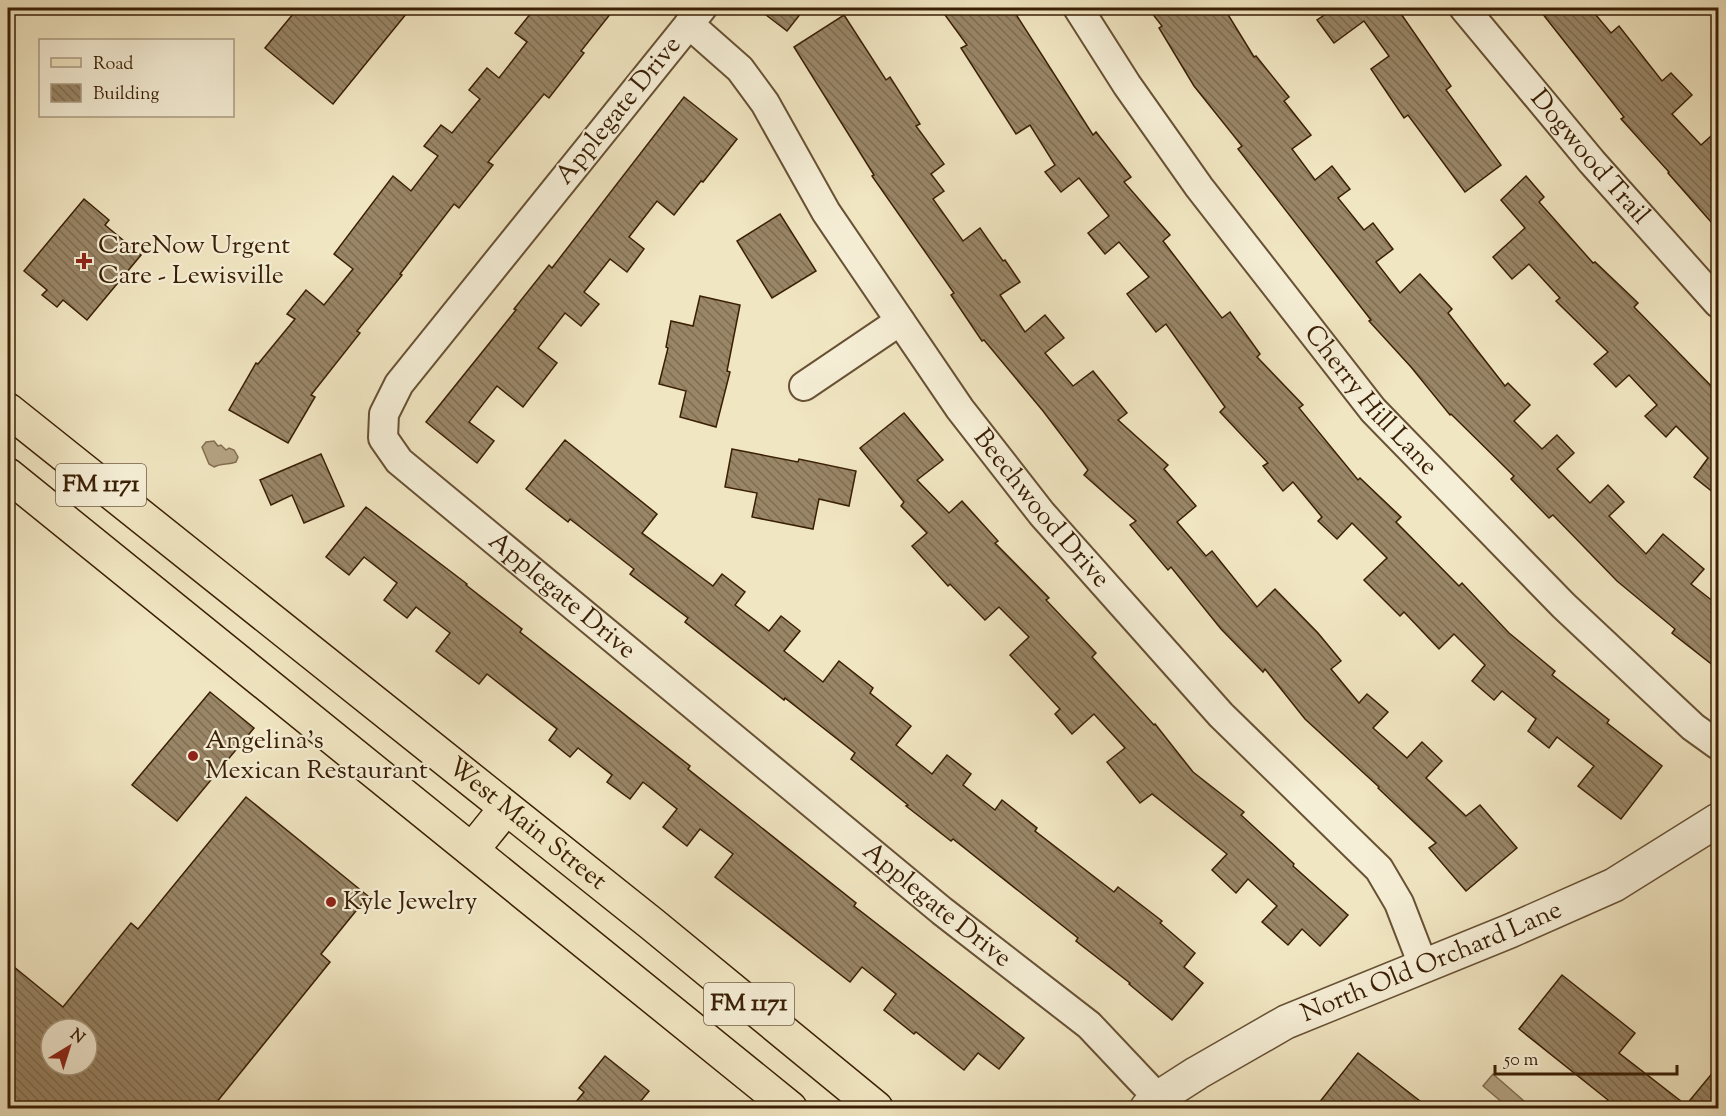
<svg xmlns="http://www.w3.org/2000/svg" width="1726" height="1116" viewBox="0 0 1726 1116" font-family="'Sorts Mill Goudy',serif">
  <style>
    .water { fill: #b3a282; stroke: #836e50; stroke-width: 1.5 }
    .building { fill: url(#building-back-hatch); stroke: #3a1f05; stroke-width: 1.5; fill-rule: evenodd }
    .lines { fill: none; stroke-linecap: round; stroke-linejoin: round }
    .minor-casing { stroke: #685134; stroke-width: 32 }
    .tertiary-casing { stroke: #685134; stroke-width: 36 }
    .primary-casing { stroke: #3a1f05; stroke-width: 36 }
    .minor { stroke: #f6efd7; stroke-width: 28 }
    .tertiary { stroke: #f6efd7; stroke-width: 33 }
    .primary { stroke: #f1e6c2; stroke-width: 33 }
    .poi-dot { fill: #8f2418; stroke: #f6efd7; stroke-width: 2 }
    .labels { text-anchor: middle; dominant-baseline: central; stroke-width: 4.5; stroke-linejoin: round; paint-order: stroke }
    .shield { fill: #f6efd7; stroke: #725d44; stroke-width: 1.5 }
    .shield-label { font-size: 24px; font-weight: bold; fill: #3a1f05 }
    .street-label { font-size: 26px; fill: #3a1f05; stroke: #f6efd7 }
    .poi-label { font-size: 26px; fill: #3a1f05; stroke: #f6efd7; text-anchor: start }
  </style>
  <defs>
    <pattern id="building-back-hatch" width="6" height="6" patternUnits="userSpaceOnUse" patternTransform="scale(1.5)"><rect width="6" height="6" fill="#998667"/><path d="M-1 5l2 2M0 0l6 6M5-1l2 2" fill="none" stroke="#7e6d53"/></pattern>
  </defs>
  <rect width="100%" height="100%" fill="#f1e6c2"/>
  <filter id="stains"><feTurbulence type="fractalNoise" baseFrequency=".00333" numOctaves="4"/><feColorMatrix values="0 0 0 0 .2 0 0 0 0 .09 0 0 0 0 .02 0 0 0 .5 -.17"/></filter>
  <radialGradient id="worn" r=".72"><stop offset=".6" stop-color="#630" stop-opacity="0"/><stop offset="1" stop-color="#630" stop-opacity=".3"/></radialGradient>
  <g class="water">
    <path d="M 214,441 L 218,446 L 221,445 L 226,450 L 229,448 L 234,450 L 238,457 L 236,462 C 228,465 221,463 214,467 L 209,464 L 202,447 L 206,442 Z"/>
    <polygon points="1493,1074 1524,1101 1517,1108 1499,1108 1503,1103 1483,1086"/>
  </g>
  <g class="building">
    <polygon points="298,8 411,8 333,104 265,48"/>
    <polygon points="535,8 615,8 581,51 584,53 549,98 544,94 488,162 493,165 459,208 454,204 400,274 402,275 357,331 360,333 311,395 315,397 288,443 229,410 256,363 258,364 295,319 287,314 306,290 324,305 353,269 334,254 393,176 411,191 438,156 424,146 441,125 452,133 480,99 469,90 487,68 499,78 527,42 515,33"/>
    <polygon points="757,8 805,8 787,31"/>
    <polygon points="955,8 1012,8 1093,135 1096,132 1131,177 1124,182 1170,235 1163,241 1222,318 1230,312 1260,354 1257,357 1303,405 1299,408 1358,480 1360,478 1401,517 1396,522 1459,586 1462,583 1509,633 1555,671 1552,675 1609,720 1607,723 1662,766 1621,819 1578,786 1594,766 1557,737 1549,748 1528,731 1536,719 1502,691 1494,700 1472,681 1485,665 1454,634 1439,649 1404,612 1400,616 1364,580 1387,558 1352,523 1337,539 1318,521 1322,517 1293,482 1283,491 1263,466 1268,463 1220,412 1225,407 1166,324 1156,332 1127,294 1149,277 1119,242 1105,254 1088,233 1109,216 1079,178 1061,192 1045,172 1055,165 1030,125 1016,134 961,48 967,45 945,15"/>
    <polygon points="1148,8 1224,8 1254,57 1256,56 1289,97 1284,101 1311,135 1292,149 1315,180 1332,166 1350,189 1338,198 1364,230 1373,223 1393,249 1376,262 1400,293 1420,274 1452,309 1448,313 1505,386 1508,383 1530,405 1514,421 1542,449 1557,435 1574,453 1557,469 1590,503 1608,485 1624,502 1609,516 1646,554 1663,534 1704,569 1691,584 1719,606 1719,670 1672,633 1675,629 1617,581 1553,515 1549,518 1511,479 1514,476 1451,414 1450,415 1411,367 1369,321 1371,320 1238,149 1242,146 1194,86 1159,28 1162,26"/>
    <polygon points="1335,8 1397,8 1451,86 1446,90 1501,165 1465,192 1408,115 1404,118 1371,69 1389,56 1364,21 1334,43 1317,20"/>
    <polygon points="1538,8 1590,8 1611,33 1619,26 1662,81 1671,73 1692,95 1672,114 1701,145 1719,129 1719,231 1668,173 1669,172 1621,119 1624,117"/>
    <polygon points="844,15 886,80 890,77 920,124 916,126 944,164 931,174 944,191 933,199 963,241 980,228 1003,261 1005,260 1020,282 1000,295 1025,332 1045,315 1064,338 1045,353 1073,386 1093,371 1127,413 1118,420 1168,465 1164,469 1196,506 1177,522 1206,556 1212,551 1257,607 1275,589 1318,633 1341,661 1331,669 1359,703 1367,694 1388,712 1373,728 1407,758 1422,742 1442,761 1426,778 1466,816 1480,805 1517,848 1466,891 1429,848 1436,843 1378,788 1379,787 1305,719 1265,669 1263,672 1221,629 1171,567 1168,570 1130,525 1136,521 1084,475 1088,470 1043,411 984,340 982,341 951,295 954,293 872,176 874,175 794,47"/>
    <polygon points="684,97 737,139 703,182 701,181 674,215 657,201 629,237 644,249 627,272 610,259 584,292 599,304 581,326 565,313 538,348 557,363 523,407 497,386 469,422 494,441 477,463 426,422 516,310 514,309 549,265 552,268"/>
    <polygon points="1526,176 1544,197 1539,202 1593,263 1595,262 1638,303 1634,307 1719,394 1719,497 1694,477 1708,458 1676,426 1666,437 1645,416 1657,405 1629,375 1616,387 1594,364 1608,352 1556,301 1560,298 1529,264 1512,279 1493,257 1525,228 1501,200"/>
    <polygon points="84,199 109,220 105,225 141,255 87,320 63,300 57,307 42,295 47,290 24,271"/>
    <polygon points="780,214 816,271 772,298 737,241"/>
    <polygon points="700,296 740,305 727,371 730,372 716,427 680,417 686,391 659,384 668,348 666,347 671,321 693,326"/>
    <polygon points="904,413 943,460 917,480 949,513 962,501 998,541 995,543 1049,598 1046,600 1096,653 1092,657 1154,725 1155,724 1193,772 1244,812 1241,815 1294,864 1293,866 1348,915 1320,946 1302,929 1288,945 1262,922 1277,906 1248,879 1236,893 1212,870 1227,854 1152,794 1140,803 1107,762 1125,748 1094,714 1072,734 1055,714 1060,709 1010,655 1029,637 999,607 985,620 950,584 948,586 912,546 927,533 901,506 904,502 860,448"/>
    <polygon points="565,440 657,514 642,533 713,586 722,574 745,592 735,605 769,631 781,616 800,631 784,651 823,682 839,661 873,688 870,693 911,726 896,745 932,774 947,755 971,774 963,785 995,810 1002,800 1037,828 1035,831 1114,892 1118,887 1162,921 1160,923 1195,953 1184,967 1203,983 1172,1020 1129,984 1130,983 1076,941 1078,938 953,839 951,841 906,806 908,805 851,759 855,753 785,698 784,700 685,622 688,618 630,574 634,569 570,519 568,522 526,489"/>
    <polygon points="732,449 798,462 799,459 856,471 849,506 819,499 813,529 752,517 757,493 725,487"/>
    <polygon points="321,454 344,506 304,523 292,495 271,505 260,480"/>
    <polygon points="366,507 467,584 466,585 522,629 520,632 690,766 688,769 856,903 854,906 1024,1038 999,1069 978,1053 964,1070 916,1032 914,1034 884,1010 896,994 862,967 850,982 715,877 733,854 700,829 687,846 663,827 677,809 643,782 630,799 607,782 612,775 578,748 570,757 549,740 557,729 487,674 479,684 436,651 450,633 416,607 407,618 384,600 397,583 364,557 349,575 326,557"/>
    <polygon points="210,692 254,728 177,821 132,785"/>
    <path d="M 246,797 L 368,896 L 321,954 L 330,962 L 212,1108 L 8,1108 L 8,962 L 63,1007 L 131,923 L 138,929 ZM 51,1029 L 87,1029 L 87,1065 L 51,1065 Z"/>
    <polygon points="1562,975 1635,1033 1619,1053 1686,1105 1719,1065 1719,1108 1601,1108 1608,1100 1519,1029"/>
    <polygon points="1358,1053 1429,1108 1315,1108"/>
    <polygon points="605,1056 649,1091 635,1108 571,1108 584,1092 579,1088"/>
  </g>
  <g class="lines">
    <g class="minor-casing">
      <g id="minor">
        <path id="s1" d="M 702,8 L 399,384 L 384,414 L 383,438 L 399,461 L 942,911 L 1089,1025 L 1158,1098"/>
        <path id="s2" d="M 1078,8 L 1127,85 L 1199,187 L 1373,410 L 1564,606 L 1693,727 L 1718,745"/>
        <path id="s3" d="M 1464,8 L 1592,162 L 1718,303"/>
        <path id="s4" d="M 689,24 L 740,69 L 765,103 L 826,212 L 960,409 L 1042,514 L 1221,715 L 1379,869 L 1399,903 L 1423,965"/>
        <polyline points="804,386 900,321"/>
      </g>
    </g>
    <g class="tertiary-casing">
      <g id="tertiary">
        <path id="s5" d="M 1147,1108 L 1158,1098 L 1197,1073 L 1286,1022 L 1510,931 L 1614,885 L 1718,820"/>
      </g>
    </g>
    <g class="primary-casing">
      <g id="primary">
        <path id="s6" d="M 8,410 L 652,924 L 876,1108"/>
        <polyline points="8,475 790,1108"/>
        <polyline points="472,850 506,808"/>
      </g>
    </g>
    <use href="#minor" class="minor"/>
    <use href="#tertiary" class="tertiary"/>
    <use href="#primary" class="primary"/>
  </g>
  <g class="poi-dot">
    <path d="M81 252h6v6h6v6h-6v6h-6v-6h-6v-6h6z"/>
    <circle cx="193" cy="756" r="6"/>
    <circle cx="331" cy="902" r="6"/>
  </g>
  <g class="labels">
    <g class="shield">
      <rect x="56" y="464" width="90" height="42" rx="4.5"/>
      <rect x="704" y="983" width="90" height="42" rx="4.5"/>
    </g>
    <g class="shield-label">
      <text x="101" y="485">FM 1171</text>
      <text x="749" y="1004">FM 1171</text>
    </g>
    <g class="street-label">
      <text transform="translate(619 111) rotate(-51)">Applegate Drive</text>
      <text stroke="none"><textPath href="#s3" startOffset="195">Dogwood Trail</textPath></text>
      <text stroke="none"><textPath href="#s2" startOffset="490">Cherry Hill Lane</textPath></text>
      <text stroke="none"><textPath href="#s4" startOffset="602">Beechwood Drive</textPath></text>
      <text stroke="none"><textPath href="#s1" startOffset="780">Applegate Drive</textPath></text>
      <text stroke="none"><textPath href="#s6" startOffset="664">West Main Street</textPath></text>
      <text stroke="none"><textPath href="#s1" startOffset="1266">Applegate Drive</textPath></text>
      <text stroke="none"><textPath href="#s5" startOffset="321">North Old Orchard Lane</textPath></text>
    </g>
    <g class="poi-label">
      <text x="98" y="246">CareNow Urgent<tspan x="98" dy="30">Care - Lewisville</tspan></text>
      <text x="205" y="741">Angelina's<tspan x="205" dy="30">Mexican Restaurant</tspan></text>
      <text x="343" y="902">Kyle Jewelry</text>
    </g>
  </g>
  <rect width="1726" height="1116" fill="none" stroke="#f1e6c2" stroke-width="30"/>
  <rect x="9" y="9" width="1708" height="1098" fill="none" stroke="#3a1f05" stroke-width="3"/>
  <rect x="15" y="15" width="1696" height="1086" fill="none" stroke="#3a1f05" stroke-width="1.5"/>
  <rect x="39" y="39" width="195" height="78" fill="#f6efd7" stroke="#ab9c83" stroke-width="1.5"/>
  <rect x="51" y="58" width="30" height="9" fill="#f1e6c2" stroke="#ab9c83" stroke-width="1.5"/>
  <text x="93" y="69" font-size="18" fill="#3a1f05">Road</text>
  <rect x="51" y="84" width="30" height="18" fill="url(#building-back-hatch)" stroke="#ab9c83" stroke-width="1.5"/>
  <text x="93" y="99" font-size="18" fill="#3a1f05">Building</text>
  <g transform="translate(69 1047) rotate(38)"><circle r="28" fill="#f6efd7" stroke="#ab9c83" stroke-width="1.5"/>
  <path d="M0-4.5L10 22L0 15L-10 22Z" fill="#8f2418"/>
  <text y="-9" font-size="16" font-weight="bold" text-anchor="middle" fill="#3a1f05">N</text>
  </g>
  <path d="M1495 1065v9h182v-9" fill="none" stroke="#3a1f05" stroke-width="3"/>
  <text x="1504" y="1065" font-size="18" fill="#3a1f05" stroke="#f6efd7" stroke-width="4.5" paint-order="stroke">50 m</text>
  <rect width="100%" height="100%" filter="url(#stains)"/>
  <rect width="100%" height="100%" fill="url(#worn)"/>
</svg>
